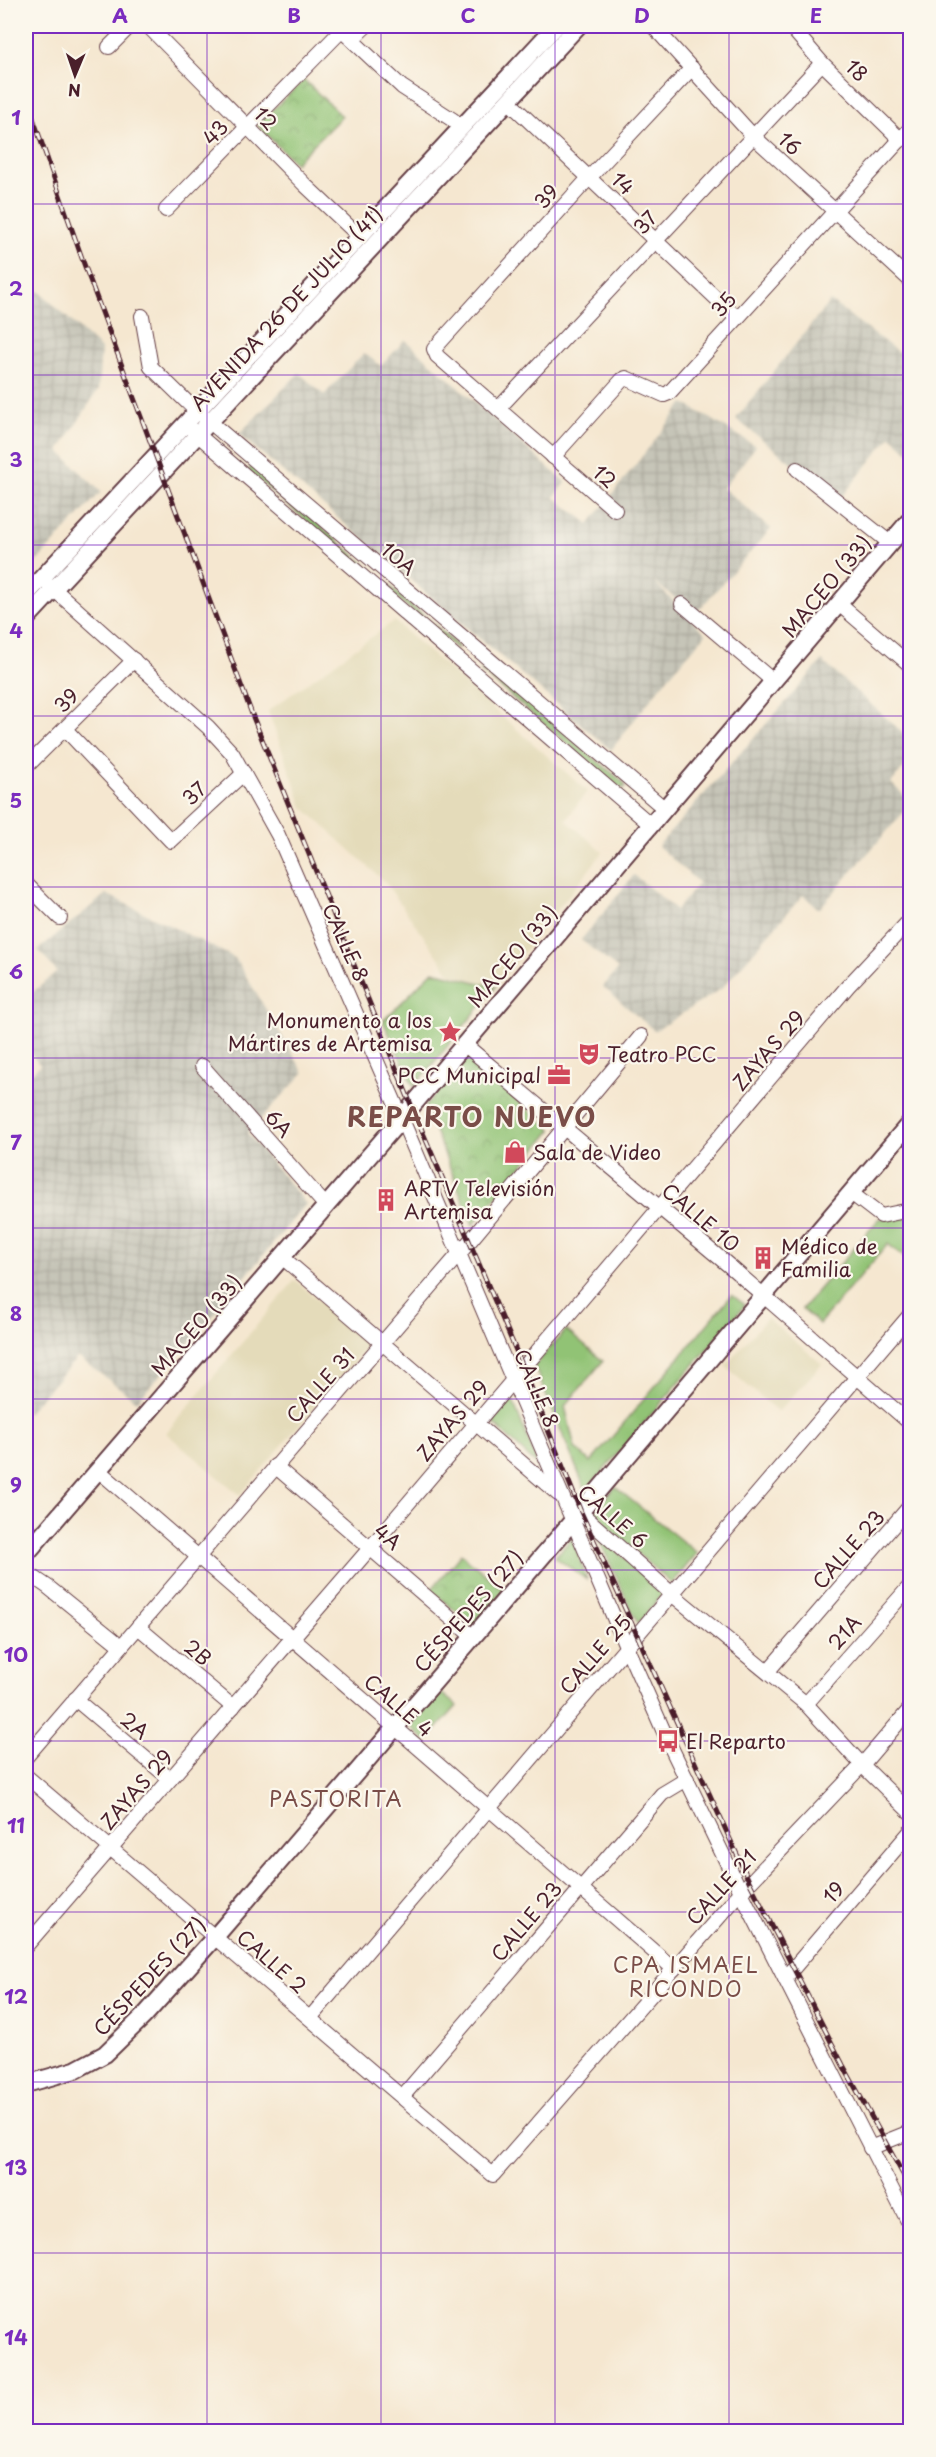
<svg xmlns="http://www.w3.org/2000/svg" width="936" height="2457" viewBox="0 0 936 2457" font-family="'Playpen Sans',sans-serif">
  <style>
    .built { fill: #e4dbba }
    .industrial { fill: url(#industrial-grid) }
    .green { fill: #91c374; stroke: #6e7150; stroke-width: 1.5 }
    .park { fill: url(#park-crowns); stroke: #6e7150; stroke-width: 1.5 }
    .lines { fill: none; stroke-linecap: round; stroke-linejoin: round }
    .minor-casing { stroke: #643d44; stroke-width: 16 }
    .major-casing { stroke: #643d44; stroke-width: 20 }
    .minor { stroke: #fff; stroke-width: 14 }
    .major { stroke: #fff; stroke-width: 16 }
    .rail-casing { stroke: #4a1f2b; stroke-width: 5 }
    .rail { stroke: #fbf7ec; stroke-width: 3; stroke-dasharray: 9; stroke-linecap: butt }
    .grid { fill: none; stroke: #7b2cbf; stroke-width: 1.5; stroke-opacity: 0.55 }
    .labels { text-anchor: middle; dominant-baseline: central; stroke-width: 4.5; stroke-linejoin: round; paint-order: stroke }
    .street-label { font-size: 20px; fill: #4a1f2b; stroke: #fbf7ec }
    .poi-label { font-size: 20px; fill: #4a1f2b; stroke: #fbf7ec; text-anchor: start }
    .neighbourhood-label { font-size: 21px; letter-spacing: 1.5px; fill: #7a4d48; stroke: #fbf7ec }
    .district-label { font-size: 26px; font-weight: bold; letter-spacing: 1.5px; fill: #7a4d48; stroke: #fbf7ec }
    .neatline { fill: none; stroke: #7b2cbf; stroke-width: 2 }
    .grid-label { font-size: 20px; text-anchor: middle; font-weight: bold; fill: #7b2cbf }
  </style>
  <defs>
    <pattern id="industrial-grid" width="8" height="8" patternUnits="userSpaceOnUse" patternTransform="scale(1.5)"><rect width="8" height="8" fill="#c6c5b8"/><path d="M0 4h8M4 0v8" fill="none" stroke="#aca99e"/></pattern>
    <pattern id="park-crowns" width="20" height="18" patternUnits="userSpaceOnUse" patternTransform="scale(1.5)"><rect width="20" height="18" fill="#91c374"/><path d="M2 6a3 3 0 1 1 6 0M12 15a3 3 0 1 1 6 0" fill="none" stroke="#789e5f"/></pattern>
  </defs>
  <rect width="100%" height="100%" fill="#fbf7ec"/>
  <filter id="ink" filterUnits="userSpaceOnUse"><feTurbulence type="fractalNoise" baseFrequency=".0167" numOctaves="2"/><feDisplacementMap in="SourceGraphic" scale="12" xChannelSelector="R" yChannelSelector="G"/><feConvolveMatrix kernelMatrix="1 2 1 2 8 2 1 2 1" color-interpolation-filters="sRGB"/></filter>
  <filter id="wash" filterUnits="userSpaceOnUse"><feTurbulence type="fractalNoise" baseFrequency=".008" numOctaves="4" result="noise"/><feDisplacementMap in="SourceGraphic" scale="24" xChannelSelector="R" yChannelSelector="G"/><feGaussianBlur stdDeviation="1.35" result="paint"/><feColorMatrix in="noise" values="0 0 0 0 0 0 0 0 0 0 0 0 0 0 0 0 0 1.4 0 .05"/><feComposite in="paint" operator="in"/></filter>
  <g filter="url(#wash)">
    <rect width="100%" height="100%" fill="#f5e7d0"/>
    <g class="built">
      <polygon points="394,621 587,791 566,820 603,852 496,987 450,973 385,882 303,807 268,711"/>
      <polygon points="295,1280 368,1344 240,1495 166,1433"/>
      <polygon points="767,1318 822,1364 778,1412 725,1366"/>
    </g>
    <g class="industrial">
      <polygon points="26,279 101,349 98,390 59,451 101,492 26,573"/>
      <polygon points="830,301 898,352 910,338 910,453 891,436 839,500 736,419"/>
      <polygon points="405,340 566,483 554,497 589,524 684,403 756,446 723,488 771,529 695,614 653,581 706,634 660,687 611,750 239,434 299,373 324,395 364,353 381,366"/>
      <polygon points="822,661 910,739 910,761 891,783 910,801 910,805 819,909 803,895 722,988 655,1031 603,987 618,969 581,940 634,875 676,910 699,883 658,846"/>
      <polygon points="106,894 235,958 304,1073 247,1133 306,1204 204,1326 137,1401 78,1357 26,1414 26,1079 40,1065 26,1047 26,998 57,972 38,950"/>
    </g>
    <g class="green">
      <polygon points="252,466 458,646 457,649 248,471"/>
      <polygon points="485,667 624,783 625,788 620,788 481,671"/>
      <polygon points="433,971 496,987 414,1087 383,1021"/>
      <polygon points="910,1212 910,1262 888,1244 819,1324 802,1309 879,1219"/>
      <polygon points="732,1295 745,1305 586,1491 534,1366 566,1330 603,1361 565,1406 575,1448 591,1462"/>
      <polygon points="512,1398 538,1466 492,1422"/>
      <polygon points="615,1487 697,1553 672,1584 594,1515 595,1510"/>
      <polygon points="595,1531 663,1593 638,1624"/>
      <polygon points="572,1538 587,1580 555,1557"/>
      <polygon points="441,1693 457,1706 426,1741 410,1726"/>
    </g>
    <g class="park">
      <polygon points="304,80 342,116 295,163 257,125"/>
      <polygon points="467,1058 552,1130 473,1225 425,1106"/>
      <polygon points="461,1554 505,1590 473,1626 431,1590"/>
    </g>
  </g>
  <g filter="url(#ink)">
    <g class="lines">
      <g class="minor-casing">
        <g id="minor">
          <polyline points="148,26 305,185 359,236"/>
          <polyline points="337,26 402,87 453,120 461,127"/>
          <polyline points="653,26 752,135 910,280"/>
          <polyline points="790,26 822,63 901,140"/>
          <polyline points="352,39 366,26"/>
          <polyline points="109,47 130,26"/>
          <polyline points="508,101 737,318"/>
          <polyline points="166,210 342,30"/>
          <polyline points="142,316 151,367 190,405 665,809"/>
          <polyline points="498,409 822,63"/>
          <polyline points="190,428 651,825"/>
          <polyline points="553,457 622,380 626,378 664,395 669,393 910,129"/>
          <polyline points="797,469 890,543"/>
          <polyline points="615,510 437,356 434,349 589,178 692,68"/>
          <polyline points="47,583 208,727 232,753 278,835 395,1103 626,1646 668,1741 741,1892 910,2225"/>
          <polyline points="682,604 773,681"/>
          <polyline points="839,604 910,665"/>
          <polyline points="65,729 171,841 244,773"/>
          <polyline points="26,767 134,660"/>
          <polyline points="26,884 60,918"/>
          <polyline points="464,1044 733,1269 910,1423"/>
          <polyline points="202,1066 326,1206"/>
          <polyline points="851,1193 881,1216 910,1210"/>
          <polyline points="282,1257 558,1494"/>
          <polyline points="275,1466 473,1637"/>
          <polyline points="98,1470 674,1969"/>
          <polyline points="573,1506 673,1595 806,1704 862,1765 910,1812"/>
          <polyline points="26,1572 48,1587 121,1646"/>
          <polyline points="138,1627 233,1707"/>
          <polyline points="768,1671 910,1506"/>
          <polyline points="75,1699 170,1779"/>
          <polyline points="806,1704 910,1586"/>
          <polyline points="26,1757 459,1254 641,1036"/>
          <polyline points="26,1776 493,2175 741,1892 862,1765 910,1709"/>
          <polyline points="26,1946 371,1547 848,986 910,920"/>
          <polyline points="785,1978 910,1832"/>
          <polyline points="310,2018 910,1315"/>
          <polyline points="402,2097 662,1794 687,1779"/>
          <polyline points="870,2148 910,2132"/>
        </g>
      </g>
      <g class="major-casing">
        <g id="major">
          <polyline points="26,595 556,26"/>
          <polyline points="26,619 578,26"/>
          <polyline points="26,1554 401,1119 910,520"/>
          <polyline points="26,2084 75,2070 105,2054 144,2016 215,1937 564,1531 910,1123"/>
        </g>
      </g>
      <use href="#minor" class="minor"/>
      <use href="#major" class="major"/>
      <g class="rail-casing">
        <polyline id="rail" points="26,98 84,264 253,717 412,1107 523,1367 581,1512 750,1883 843,2065 910,2187"/>
      </g>
      <use href="#rail" class="rail"/>
    </g>
  </g>
  <path class="grid" d="M 207,26 L 207,2432M 381,26 L 381,2432M 555,26 L 555,2432M 729,26 L 729,2432M 26,204 L 910,204M 26,375 L 910,375M 26,545 L 910,545M 26,716 L 910,716M 26,887 L 910,887M 26,1058 L 910,1058M 26,1228 L 910,1228M 26,1399 L 910,1399M 26,1570 L 910,1570M 26,1741 L 910,1741M 26,1912 L 910,1912M 26,2082 L 910,2082M 26,2253 L 910,2253"/>
  <defs>
    <g id="sight-bare" transform="scale(1.8)"><path d="M0-6L1.8-2.2L6-1.7L2.9 1.2L3.7 5.4L0 3.3L-3.7 5.4L-2.9 1.2L-6-1.7L-1.8-2.2Z" fill="#d1495b" stroke="#fbf7ec" stroke-width="2.5" paint-order="stroke"/></g>
    <g id="theatre-bare" transform="scale(1.8)"><path d="M-5-5.5Q0-4 5-5.5V0Q5 5 0 6Q-5 5-5 0ZM-3.3-2.5H-1v1.5H-3.3ZM1-2.5H3.3v1.5H1ZM-2.8 1Q0 5.5 2.8 1Z" fill="#d1495b" stroke="#fbf7ec" stroke-width="2.5" paint-order="stroke"/></g>
    <g id="office-bare" transform="scale(1.8)"><path d="M-6-3h4V-5.5h4V-3h4V5H-6ZM-1-4.5V-3h2v-1.5ZM-6 0V1H6V0Z" fill="#d1495b" stroke="#fbf7ec" stroke-width="2.5" paint-order="stroke"/></g>
    <g id="shop-bare" transform="scale(1.8)"><path d="M-5-2.5h2.3a2.7 3.5 0 0 1 5.4 0H5L5.5 6h-11ZM-1.5-2.5h3a1.5 2.3 0 0 0-3 0Z" fill="#d1495b" stroke="#fbf7ec" stroke-width="2.5" paint-order="stroke"/></g>
    <g id="building-bare" transform="scale(1.8)"><path d="M-4-6H4V6H1V3H-1V6H-4ZM-2.5-4.3h1.7v1.8h-1.7ZM.8-4.3h1.7v1.8H.8ZM-2.5-1h1.7V.8h-1.7ZM.8-1h1.7V.8H.8Z" fill="#d1495b" stroke="#fbf7ec" stroke-width="2.5" paint-order="stroke"/></g>
    <g id="bus-bare" transform="scale(1.8)"><path d="M-5-6H5V4H4V6H2V4H-2V6H-4V4H-5ZM-3.5-4V0h7V-4ZM-3.5 1.2v1.5H-2V1.2ZM2 1.2v1.5H3.5V1.2Z" fill="#d1495b" stroke="#fbf7ec" stroke-width="2.5" paint-order="stroke"/></g>
  </defs>
  <g fill-rule="evenodd">
    <use href="#sight-bare" x="450" y="1032"/>
    <use href="#theatre-bare" x="589" y="1054"/>
    <use href="#office-bare" x="559" y="1075"/>
    <use href="#shop-bare" x="515" y="1152"/>
    <use href="#building-bare" x="386" y="1200"/>
    <use href="#building-bare" x="763" y="1258"/>
    <use href="#bus-bare" x="668" y="1741"/>
  </g>
  <g class="labels">
    <g class="street-label">
      <text transform="translate(857 70) rotate(44)">18</text>
      <text transform="translate(266 118) rotate(46)">12</text>
      <text transform="translate(215 132) rotate(-46)">43</text>
      <text transform="translate(790 143) rotate(43)">16</text>
      <text transform="translate(623 183) rotate(44)">14</text>
      <text transform="translate(546 196) rotate(-48)">39</text>
      <text transform="translate(645 222) rotate(-47)">37</text>
      <text transform="translate(723 304) rotate(-48)">35</text>
      <text transform="translate(286 308) rotate(-47)">AVENIDA 26 DE JULIO (41)</text>
      <text transform="translate(605 476) rotate(41)">12</text>
      <text transform="translate(399 558) rotate(40)">10A</text>
      <text transform="translate(826 586) rotate(-50)">MACEO (33)</text>
      <text transform="translate(66 700) rotate(-45)">39</text>
      <text transform="translate(194 793) rotate(-43)">37</text>
      <text transform="translate(346 942) rotate(66)">CALLE 8</text>
      <text transform="translate(512 956) rotate(-50)">MACEO (33)</text>
      <text transform="translate(768 1050) rotate(-49)">ZAYAS 29</text>
      <text transform="translate(279 1123) rotate(48)">6A</text>
      <text transform="translate(701 1217) rotate(40)">CALLE 10</text>
      <text transform="translate(196 1325) rotate(-49)">MACEO (33)</text>
      <text transform="translate(320 1385) rotate(-49)">CALLE 31</text>
      <text transform="translate(537 1388) rotate(67)">CALLE 8</text>
      <text transform="translate(452 1420) rotate(-50)">ZAYAS 29</text>
      <text transform="translate(613 1516) rotate(41)">CALLE 6</text>
      <text transform="translate(388 1536) rotate(41)">4A</text>
      <text transform="translate(848 1549) rotate(-49)">CALLE 23</text>
      <text transform="translate(468 1611) rotate(-49)">CÉSPEDES (27)</text>
      <text transform="translate(844 1632) rotate(-49)">21A</text>
      <text transform="translate(198 1652) rotate(40)">2B</text>
      <text transform="translate(595 1654) rotate(-49)">CALLE 25</text>
      <text transform="translate(399 1705) rotate(41)">CALLE 4</text>
      <text transform="translate(135 1725) rotate(40)">2A</text>
      <text transform="translate(136 1789) rotate(-49)">ZAYAS 29</text>
      <text transform="translate(721 1887) rotate(-48)">CALLE 21</text>
      <text transform="translate(833 1892) rotate(-49)">19</text>
      <text transform="translate(526 1921) rotate(-50)">CALLE 23</text>
      <text transform="translate(272 1961) rotate(41)">CALLE 2</text>
      <text transform="translate(149 1976) rotate(-47)">CÉSPEDES (27)</text>
    </g>
    <g class="poi-label">
      <text x="432" y="1020" text-anchor="end">Monumento a los<tspan x="432" dy="23">Mártires de Artemisa</tspan></text>
      <text x="607" y="1054">Teatro PCC</text>
      <text x="541" y="1075" text-anchor="end">PCC Municipal</text>
      <text x="533" y="1152">Sala de Video</text>
      <text x="404" y="1188">ARTV Televisión<tspan x="404" dy="23">Artemisa</tspan></text>
      <text x="781" y="1246">Médico de<tspan x="781" dy="23">Familia</tspan></text>
      <text x="686" y="1741">El Reparto</text>
    </g>
    <g class="neighbourhood-label">
      <text x="336" y="1798">PASTORITA</text>
      <text x="686" y="1964">CPA ISMAEL<tspan x="686" dy="24">RICONDO</tspan></text>
    </g>
    <g class="district-label">
      <text x="472" y="1116">REPARTO NUEVO</text>
    </g>
  </g>
  <rect width="936" height="2457" fill="none" stroke="#fbf7ec" stroke-width="66"/>
  <g transform="translate(75 75) rotate(182)" stroke="#fbf7ec" stroke-width="4.5" paint-order="stroke">
  <path d="M0-4.5L10 22L0 15L-10 22Z" fill="#4a1f2b"/>
  <text y="-9" font-size="16" font-weight="bold" text-anchor="middle" fill="#4a1f2b">N</text>
  </g>
  <rect x="33" y="33" width="870" height="2391" class="neatline"/>
  <g class="grid-label">
    <text x="120" y="23">A</text>
    <text x="294" y="23">B</text>
    <text x="468" y="23">C</text>
    <text x="642" y="23">D</text>
    <text x="816" y="23">E</text>
    <text x="16" y="125">1</text>
    <text x="16" y="296">2</text>
    <text x="16" y="467">3</text>
    <text x="16" y="638">4</text>
    <text x="16" y="808">5</text>
    <text x="16" y="979">6</text>
    <text x="16" y="1150">7</text>
    <text x="16" y="1321">8</text>
    <text x="16" y="1492">9</text>
    <text x="16" y="1662">10</text>
    <text x="16" y="1833">11</text>
    <text x="16" y="2004">12</text>
    <text x="16" y="2175">13</text>
    <text x="16" y="2345">14</text>
  </g>
</svg>
